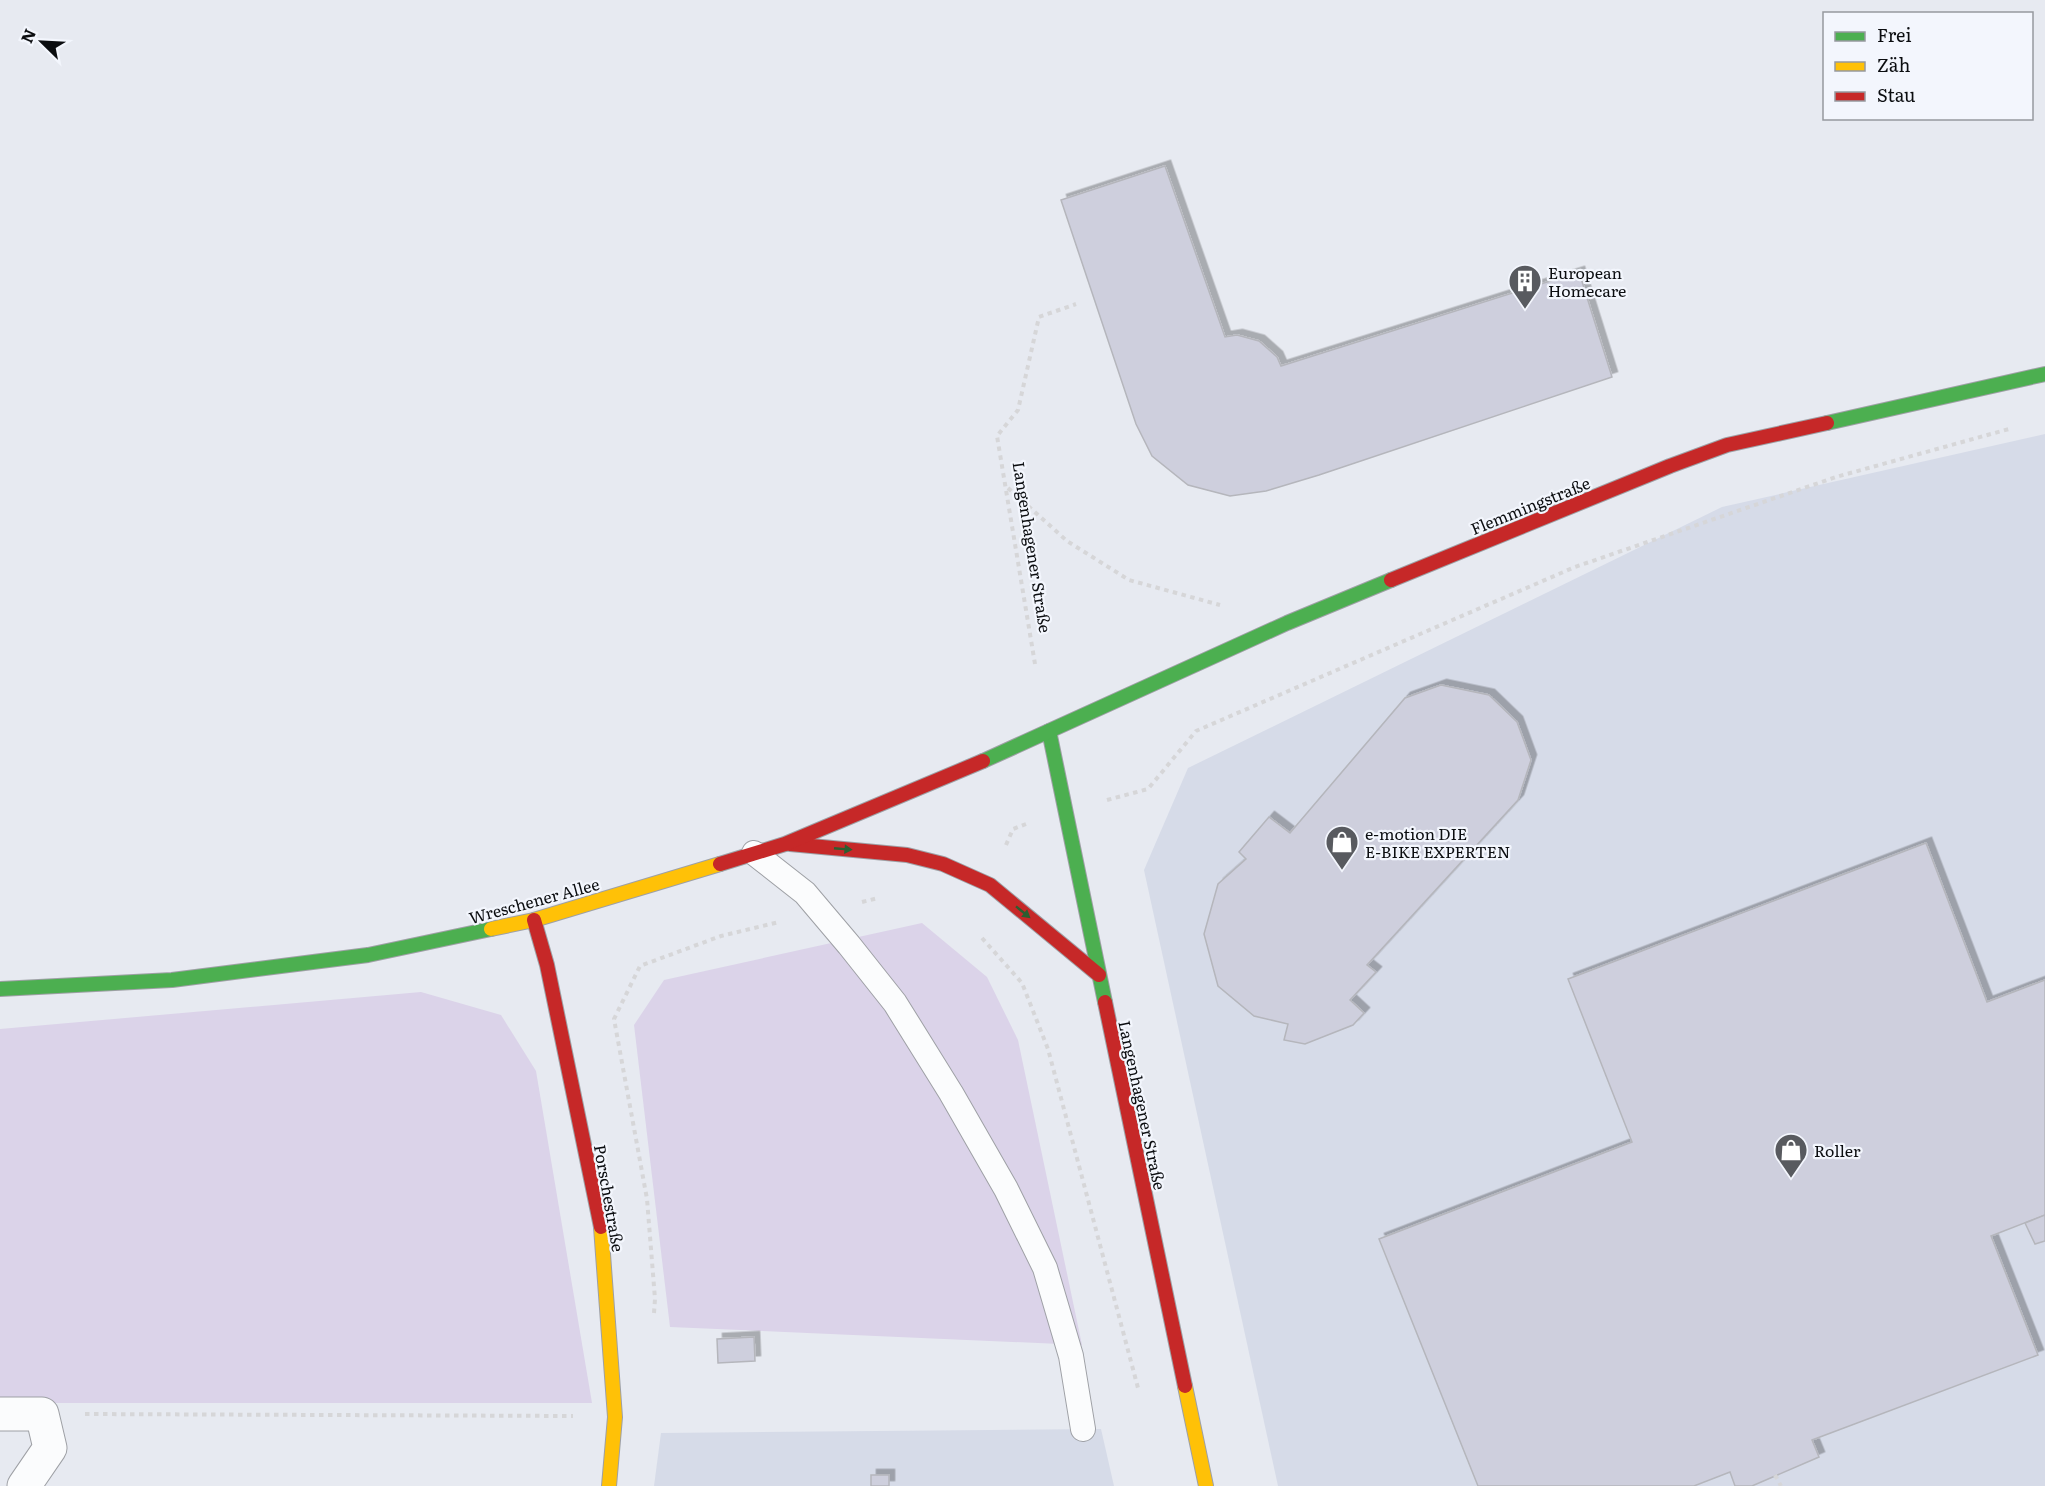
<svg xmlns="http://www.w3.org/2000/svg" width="2045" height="1486" viewBox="0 0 2045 1486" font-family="Literata,serif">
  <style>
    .built { fill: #d6dbe8 }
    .green { fill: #dbd3e9 }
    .building { fill: #cecfdd; stroke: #b5b6bc; stroke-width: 1.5; filter: url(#shadow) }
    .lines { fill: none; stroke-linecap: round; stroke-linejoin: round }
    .lane-casing { stroke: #9ea0a5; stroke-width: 26 }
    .street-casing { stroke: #9ea0a5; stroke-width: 35 }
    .fast-casing { stroke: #9ea0a5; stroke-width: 16 }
    .slow-casing { stroke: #9ea0a5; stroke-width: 16 }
    .jam-casing { stroke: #9ea0a5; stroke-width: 16 }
    .path { stroke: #d6d6d8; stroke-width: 4; stroke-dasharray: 4.5 4.5; stroke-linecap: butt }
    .lane { stroke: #fbfcfd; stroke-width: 24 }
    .street { stroke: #fbfcfd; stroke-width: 33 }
    .fast { stroke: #4caf50; stroke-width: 14 }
    .slow { stroke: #ffc107; stroke-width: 14 }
    .jam { stroke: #c62828; stroke-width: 14 }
    .oneway { fill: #2c5e30 }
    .labels { text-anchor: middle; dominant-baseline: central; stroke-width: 4.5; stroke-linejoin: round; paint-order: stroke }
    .poi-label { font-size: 16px; fill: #0b0d10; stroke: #f3f6fd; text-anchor: start }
    .street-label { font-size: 16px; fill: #0b0d10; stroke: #f3f6fd }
  </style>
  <defs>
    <filter id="shadow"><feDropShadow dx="5.5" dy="-5.5" stdDeviation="0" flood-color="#0004"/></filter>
  </defs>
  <rect width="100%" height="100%" fill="#e7eaf1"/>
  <g class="built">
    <polygon points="2045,434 2045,1486 1278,1486 1144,870 1188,768 1722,507"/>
    <polygon points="1101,1429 1114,1486 654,1486 661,1433"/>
  </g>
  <g class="green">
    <polygon points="922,923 987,977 1018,1040 1082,1345 670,1327 634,1025 664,980"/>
    <polygon points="421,992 501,1015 536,1071 592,1403 0,1403 0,1029"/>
  </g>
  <g class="building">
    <polygon points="1165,166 1225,337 1237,335 1259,341 1277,357 1281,366 1579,272 1612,377 1319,475 1266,491 1230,496 1188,485 1152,456 1136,424 1061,200"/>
    <polygon points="1441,685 1489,695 1517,722 1531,760 1518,800 1367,965 1376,972 1350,1000 1364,1013 1353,1025 1305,1044 1284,1040 1288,1024 1254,1016 1218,986 1204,934 1218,884 1246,859 1239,852 1269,817 1290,833 1405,698"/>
    <polygon points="1926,843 1987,1002 2045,980 2045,1215 1991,1236 2038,1355 1812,1440 1819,1457 1752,1486 1735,1486 1730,1472 1694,1486 1478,1486 1379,1239 1632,1142 1568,979"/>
    <polygon points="2045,1215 2045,1241 2035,1244 2025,1223"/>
    <polygon points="754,1337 755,1361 718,1363 717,1339"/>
    <rect x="871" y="1475" width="18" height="11"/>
  </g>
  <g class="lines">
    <g class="lane-casing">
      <polyline id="lane" points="754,853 805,893 849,945 895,1003 951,1093 1006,1189 1045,1268 1071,1356 1083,1429"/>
    </g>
    <g class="street-casing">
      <polyline id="street" points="0,1414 42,1414 50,1448 24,1486"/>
    </g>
    <g class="fast-casing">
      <g id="fast">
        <polyline points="1827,423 2045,374"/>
        <polyline points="1049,731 1105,1002"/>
        <polyline points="983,761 1287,623 1391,580"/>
        <polyline points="0,989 172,980 368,955 491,929"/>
      </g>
    </g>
    <g class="slow-casing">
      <g id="slow">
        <polyline points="491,929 534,920 720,864"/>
        <polyline points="601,1227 615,1417 609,1486"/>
        <polyline points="1185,1386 1206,1486"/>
      </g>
    </g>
    <g class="jam-casing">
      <g id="jam">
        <polyline points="1391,580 1670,466 1727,445 1827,423"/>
        <polyline points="790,844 907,855 943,864 990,885 1099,975"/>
        <polyline points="720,864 785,844 983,761"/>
        <polyline points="534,920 547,965 601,1227"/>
        <polyline points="1105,1002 1185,1386"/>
      </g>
    </g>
    <g class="path">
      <polyline points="1008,488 1067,541 1129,580 1220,605"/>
      <polyline points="1035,664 997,436 1018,410 1039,317 1076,304"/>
      <polyline points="1107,800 1148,789 1196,731 1575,567 1836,477 2009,429"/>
      <polyline points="1006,845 1013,829 1026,824"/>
      <polyline points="862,902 878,898"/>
      <polyline points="982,938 1022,983 1048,1049 1138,1388"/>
      <polyline points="654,1313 655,1299 647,1199 614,1019 640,966 721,936 779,922"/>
      <polyline points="85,1414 573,1416"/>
      <polyline points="1775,1475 1781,1486"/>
    </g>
    <use href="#lane" class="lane"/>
    <use href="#street" class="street"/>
    <use href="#fast" class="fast"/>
    <use href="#slow" class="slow"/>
    <use href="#jam" class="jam"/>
  </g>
  <defs><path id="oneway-solid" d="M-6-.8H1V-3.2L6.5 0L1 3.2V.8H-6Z" transform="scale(1.5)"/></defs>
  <g class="oneway">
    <use href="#oneway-solid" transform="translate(843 849) rotate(5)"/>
    <use href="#oneway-solid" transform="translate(1023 912) rotate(39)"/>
  </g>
  <defs>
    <g id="building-pin" transform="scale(1.725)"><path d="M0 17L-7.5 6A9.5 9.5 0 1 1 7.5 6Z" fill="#585a5f" stroke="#f3f6fd"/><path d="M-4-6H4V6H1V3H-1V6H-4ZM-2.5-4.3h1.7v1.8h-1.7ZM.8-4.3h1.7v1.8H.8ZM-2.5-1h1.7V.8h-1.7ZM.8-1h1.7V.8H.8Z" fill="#fff"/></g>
    <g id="shop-pin" transform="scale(1.725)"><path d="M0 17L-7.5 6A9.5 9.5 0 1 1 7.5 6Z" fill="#585a5f" stroke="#f3f6fd"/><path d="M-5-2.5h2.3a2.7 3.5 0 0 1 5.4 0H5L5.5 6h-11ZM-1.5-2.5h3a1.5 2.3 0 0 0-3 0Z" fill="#fff"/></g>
  </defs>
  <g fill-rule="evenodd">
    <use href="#building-pin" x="1525" y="281"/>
    <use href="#shop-pin" x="1342" y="842"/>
    <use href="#shop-pin" x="1791" y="1150"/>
  </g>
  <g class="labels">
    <g class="poi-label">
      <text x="1548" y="272">European<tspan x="1548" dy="18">Homecare</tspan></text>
      <text x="1365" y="833">e-motion DIE<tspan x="1365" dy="18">E-BIKE EXPERTEN</tspan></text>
      <text x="1814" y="1150">Roller</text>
    </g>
    <g class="street-label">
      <text transform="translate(1530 505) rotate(-22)">Flemmingstraße</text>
      <text transform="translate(1033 547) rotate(81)">Langenhagener Straße</text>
      <text transform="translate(534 900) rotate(-15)">Wreschener Allee</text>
      <text transform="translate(1143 1105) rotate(78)">Langenhagener Straße</text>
      <text transform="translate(610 1198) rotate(80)">Porschestraße</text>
    </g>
  </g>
  <rect x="1823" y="12" width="210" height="108" fill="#f3f6fd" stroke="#96999e" stroke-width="1.5"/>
  <rect x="1835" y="32" width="30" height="9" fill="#4caf50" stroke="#96999e" stroke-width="1.5"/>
  <text x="1877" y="42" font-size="18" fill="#0b0d10">Frei</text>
  <rect x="1835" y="62" width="30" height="9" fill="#ffc107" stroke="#96999e" stroke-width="1.5"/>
  <text x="1877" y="72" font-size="18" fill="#0b0d10">Zäh</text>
  <rect x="1835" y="92" width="30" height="9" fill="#c62828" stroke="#96999e" stroke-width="1.5"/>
  <text x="1877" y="102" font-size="18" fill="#0b0d10">Stau</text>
  <g transform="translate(42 42) rotate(294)" stroke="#f3f6fd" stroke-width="4.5" paint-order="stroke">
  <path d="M0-4.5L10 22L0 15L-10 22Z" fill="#0b0d10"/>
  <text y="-9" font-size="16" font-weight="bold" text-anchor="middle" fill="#0b0d10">N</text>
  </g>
</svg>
